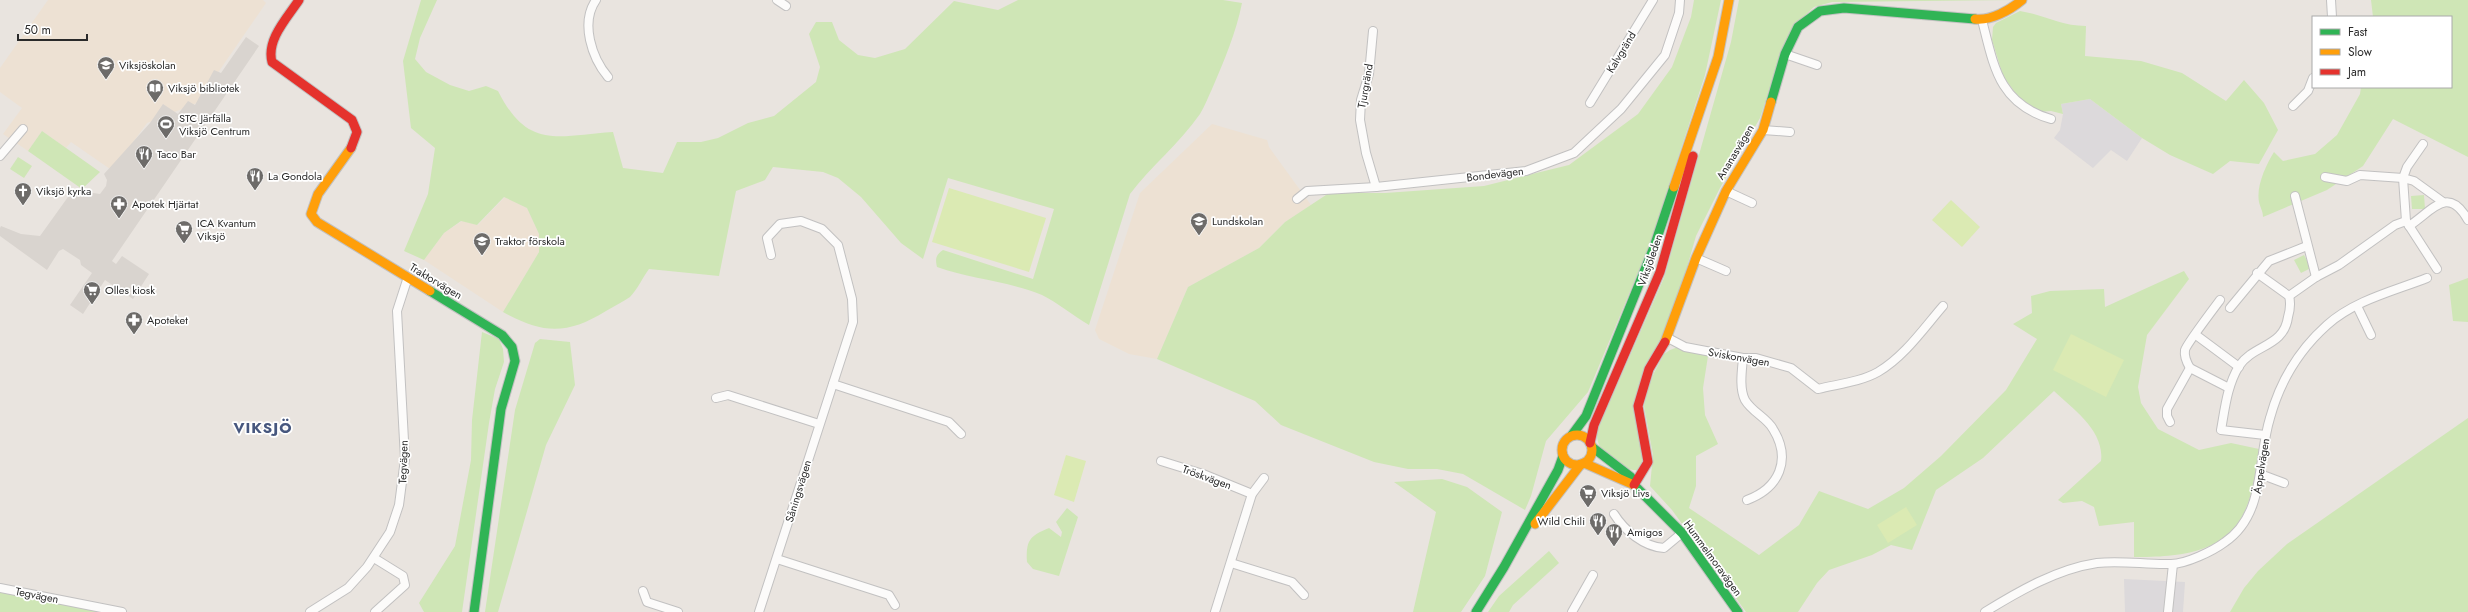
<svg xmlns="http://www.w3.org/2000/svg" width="2468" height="612" viewBox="0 0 2468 612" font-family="Jost,sans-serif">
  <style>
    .industrial { fill: #dcd9db }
    .education { fill: #ede1d3 }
    .green { fill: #cfe6b6 }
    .pitch { fill: #dbeab3 }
    .plaza { fill: #d9d4cf }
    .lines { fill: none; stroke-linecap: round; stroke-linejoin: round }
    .street-casing { stroke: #c2c1c1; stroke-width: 10 }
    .fast-casing { stroke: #c2c1c1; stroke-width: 11 }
    .slow-casing { stroke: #c2c1c1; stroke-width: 11 }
    .jam-casing { stroke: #c2c1c1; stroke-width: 11 }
    .street { stroke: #fcfbfa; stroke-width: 8 }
    .fast { stroke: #30b455; stroke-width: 9 }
    .slow { stroke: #ff9f0a; stroke-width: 9 }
    .jam { stroke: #e5322d; stroke-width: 9 }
    .labels { text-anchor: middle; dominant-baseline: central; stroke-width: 3.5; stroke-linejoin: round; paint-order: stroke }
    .street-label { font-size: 11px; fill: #2a2a2a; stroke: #fff }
    .poi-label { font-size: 11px; fill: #2a2a2a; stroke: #fff; text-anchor: start }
    .district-label { font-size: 15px; font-weight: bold; letter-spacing: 1px; fill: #47577e; stroke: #fff }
  </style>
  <rect width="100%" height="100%" fill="#e9e4df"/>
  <g class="industrial">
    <polygon points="2090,99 2142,138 2127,161 2111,150 2093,168 2054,138 2060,130 2063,114 2061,104"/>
    <polygon points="2124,579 2185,582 2183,612 2125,612"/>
  </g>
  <g class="education">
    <polygon points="48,0 263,0 266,3 197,103 147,123 115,167 110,169 71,142 66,148 42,131 28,151 3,134 22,108 0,92 0,68"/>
    <polygon points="1212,124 1267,140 1269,147 1311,205 1285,222 1259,248 1188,287 1157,359 1129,354 1099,339 1095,330 1140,193"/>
    <polygon points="505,197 527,208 539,234 539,252 503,312 424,260 444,233 462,221 478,225"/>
  </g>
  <g class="green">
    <path d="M 421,0 L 437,0 L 420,38 L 415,59 L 426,72 L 450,85 L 469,91 L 486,86 L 498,91 C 528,150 556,136 613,132 L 623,168 L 663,173 L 677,142 L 701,142 L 718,138 L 748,123 L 774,116 L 816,82 L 820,67 L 809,34 L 816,22 L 832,22 L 839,40 L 858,55 L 875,58 L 905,49 L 954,1 L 998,10 L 1018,0 L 1223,0 L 1242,3 C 1236,33 1224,61 1212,89 C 1208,97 1205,106 1200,114 C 1180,143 1151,166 1130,194 L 1089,325 C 1074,316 1058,303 1042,295 C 1008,281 971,279 937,267 C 935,258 936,255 943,250 L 1033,279 L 1054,209 L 948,178 L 923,259 L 901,243 L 861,197 L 838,178 L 823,172 L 773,167 L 765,180 L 736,191 L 719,276 L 649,269 C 643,277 637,290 630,297 C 623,302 614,306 606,311 C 567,335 543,334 503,312 L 539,252 L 539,234 L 527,208 L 504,197 L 477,225 L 461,221 L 444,233 L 424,260 L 404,251 L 428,194 L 435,148 L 411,128 L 403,61 Z"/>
    <polygon points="1694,0 1721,0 1705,75 1650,244 1588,392 1546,441 1531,496 1525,510 1463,474 1437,469 1408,469 1374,462 1281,425 1255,401 1157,359 1188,287 1259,248 1285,222 1329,193 1385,193 1484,186 1569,165 1638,114 1672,67 1691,17"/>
    <path d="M 1739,0 L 2015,0 L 1832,2 L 1814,7 L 1798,22 L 1782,51 L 1760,118 L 1720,188 L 1696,236 L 1674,312 L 1634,405 L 1643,461 L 1637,470 C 1617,470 1595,452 1597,431 L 1664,278 L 1731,42 Z"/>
    <path d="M 2371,0 L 2468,0 L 2468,157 L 2393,119 L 2363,166 L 2327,190 L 2263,217 C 2263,211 2260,207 2259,202 C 2256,186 2266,165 2274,152 L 2283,161 L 2315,154 L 2337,135 L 2360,94 L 2361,87 L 2451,87 L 2451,17 L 2373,17 Z"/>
    <path d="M 2020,11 C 2045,15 2060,26 2086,26 L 2085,56 L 2141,61 L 2182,73 L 2226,101 L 2244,80 L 2264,103 L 2278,130 L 2259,164 L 2230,161 L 2213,174 L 2170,155 L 2142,138 L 2090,99 L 2061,104 L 2063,114 L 2051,111 L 2039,112 L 2019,98 L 2003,76 L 1992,40 L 1993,27 L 1996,23 Z"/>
    <polygon points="42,131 100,172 82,189 28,151"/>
    <polygon points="18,157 32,166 24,178 10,169"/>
    <polygon points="2424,195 2425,209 2412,209 2411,196"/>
    <polygon points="2304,255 2311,268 2301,273 2294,260"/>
    <path d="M 2184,271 L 2189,279 L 2147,335 L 2138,387 L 2141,403 L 2158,429 L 2199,450 L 2231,443 L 2259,449 C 2256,465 2255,481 2250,497 C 2234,553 2184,557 2134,557 L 2134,522 L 2099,526 L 2094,507 L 2082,501 L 2063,503 L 2058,500 L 2101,461 C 2105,431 2073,409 2054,391 L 1983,458 L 1936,490 L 1912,550 L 1891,545 L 1872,555 L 1829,570 L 1817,583 L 1798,612 L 1746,612 L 1672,510 L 1650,486 L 1653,455 L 1644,406 L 1647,391 L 1654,373 L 1664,354 L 1670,350 L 1678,347 L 1708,356 L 1703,388 L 1705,415 L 1718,444 L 1696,456 L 1696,486 L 1689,508 L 1759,555 L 1799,525 L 1819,491 L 1868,509 L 1904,488 L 1941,456 L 2006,390 L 2037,339 L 2013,324 L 2032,313 L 2031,296 L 2050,291 L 2104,289 L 2105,307 Z"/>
    <polygon points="2468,278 2468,322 2453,321 2449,285"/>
    <polygon points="482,332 499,339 503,349 504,362 495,389 489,423 462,612 424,612 419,603 455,546 471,460 472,420"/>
    <polygon points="540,339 570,342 575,385 546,445 498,612 485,612 515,410 535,343"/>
    <polygon points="2468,418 2468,612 2230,612 2244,588 2258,571 2287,544"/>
    <polygon points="1442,479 1467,487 1502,512 1485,576 1461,612 1413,612 1436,512 1394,482"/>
    <path d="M 1067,508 L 1078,517 L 1059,576 L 1033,569 L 1027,562 C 1026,541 1029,536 1049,528 L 1061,537 L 1062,532 L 1056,522 Z"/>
    <polygon points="1549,551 1559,563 1513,605 1509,612 1488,612 1499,596"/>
    <polygon points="0,590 102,612 0,612"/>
  </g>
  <g class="pitch">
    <polygon points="949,188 1046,218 1029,272 932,242"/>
    <polygon points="1951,200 1980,227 1962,247 1932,220"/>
    <polygon points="2071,334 2124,360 2106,397 2053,370"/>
    <polygon points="1066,455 1086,461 1074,502 1054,495"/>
    <polygon points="1906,507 1917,525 1888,543 1877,525"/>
  </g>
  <polygon class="plaza" points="246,37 259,46 112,261 116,264 122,256 149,274 133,299 105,280 83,314 70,305 92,273 81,265 80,260 63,249 59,251 47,270 0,236 0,228 1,226 21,234 40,236 73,190 100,194 106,186 107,180 104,174 150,123 163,104 178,114 188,101 195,105 214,70 221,73"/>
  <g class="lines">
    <g class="street-casing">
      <g id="street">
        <path d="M 596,0 C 580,23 592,58 608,77"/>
        <polyline points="777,0 786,6"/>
        <polyline points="2331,0 2332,17"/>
        <path d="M 1982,20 C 1994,67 1999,104 2051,119"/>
        <polyline points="1373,31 1369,74 1361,100 1360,120 1366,153 1376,187"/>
        <polyline points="1785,54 1817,65"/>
        <polyline points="1590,103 1653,0"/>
        <polyline points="2293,106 2308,91 2313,78"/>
        <polyline points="1763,130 1790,132"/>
        <polyline points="2423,144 2407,167 2403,178 2406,221 2437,269"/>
        <polyline points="0,156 23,129"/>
        <polyline points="2325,177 2347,181 2360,175 2403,178 2414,181 2443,202"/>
        <polyline points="1726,191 1752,203"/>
        <polyline points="2295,196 2316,277"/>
        <polyline points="1297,199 1307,191 1376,187 1526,171 1574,153 1621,109 1665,55 1679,13 1680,0"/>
        <path d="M 2409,226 C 2433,210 2448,185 2468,220"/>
        <polyline points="1696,258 1726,271"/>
        <path d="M 2257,273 L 2289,296 C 2291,303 2290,310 2288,317 C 2284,347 2254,344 2239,366 C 2227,386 2225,408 2221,430 L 2265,435"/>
        <polyline points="2289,296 2316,277 2339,265 2395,225 2406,221"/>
        <path d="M 2220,300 C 2214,308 2186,345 2185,350 C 2184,356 2187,363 2190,368 L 2229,388"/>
        <polyline points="2357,306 2371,335"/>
        <polyline points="2230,308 2269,261 2307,246"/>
        <polyline points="2196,335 2239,367"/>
        <path d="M 1668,338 L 1685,347 L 1743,358 L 1756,358 L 1791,368 L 1818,389 C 1838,384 1860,382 1878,372 C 1904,357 1924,328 1943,306"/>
        <path d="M 1743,358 C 1742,370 1739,388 1745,400 C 1752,412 1767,418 1773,429 C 1792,460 1779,488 1747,500"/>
        <polyline points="833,384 949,422 961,434"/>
        <polyline points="716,398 728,395 819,424"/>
        <polyline points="2170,422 2167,416 2167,409 2190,368"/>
        <polyline points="1161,461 1203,474 1252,494"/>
        <polyline points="2260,474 2284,483"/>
        <path d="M 1614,514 C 1624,530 1644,547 1664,548 L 1682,533"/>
        <polyline points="374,558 403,576 405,585 375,612"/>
        <polyline points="777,559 889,595 895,605"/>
        <polyline points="1231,563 1292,582 1304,595"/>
        <polyline points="0,588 122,612"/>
        <polyline points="643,591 647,602 678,612"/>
        <polyline points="310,612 348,588 367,567 390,532 399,505 405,459 397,311 408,277"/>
        <polyline points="759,612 853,322 852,299 838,245 822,229 801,221 780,224 767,238 771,255"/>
        <polyline points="1215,612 1252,494 1264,478"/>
        <polyline points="1572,612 1593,575"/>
        <path d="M 1985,612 C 2019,591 2057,569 2097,563 C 2122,560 2147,565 2171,564 C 2186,564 2213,551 2225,542 C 2266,514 2257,459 2270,418 C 2280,381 2299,350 2327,325 C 2355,300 2394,291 2427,278"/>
        <polyline points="2168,612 2173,564"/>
      </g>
    </g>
    <g class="fast-casing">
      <g id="fast">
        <polyline points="1771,102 1785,54 1798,27 1820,11 1844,8 1975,19"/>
        <polyline points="430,291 502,335 512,347 515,361 501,409 474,612"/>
        <polyline points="1572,435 1586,416 1654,247 1674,187"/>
        <polyline points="1592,447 1631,477 1634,485 1682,533 1738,612"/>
        <polyline points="1476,612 1504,567 1558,470 1563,456"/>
      </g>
    </g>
    <g class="slow-casing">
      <g id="slow">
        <path d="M 1975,19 C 1991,21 2010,10 2022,0"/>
        <polyline points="351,148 318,194 311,214 317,222 430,291"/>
        <polyline points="1674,187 1718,57 1729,0"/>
        <polyline points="1665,342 1696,258 1726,191 1763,130 1771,102"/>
        <circle cx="1577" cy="450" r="15"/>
        <polyline points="1584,463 1634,485"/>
        <polyline points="1535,524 1581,464"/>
      </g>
    </g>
    <g class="jam-casing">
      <g id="jam">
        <path d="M 299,0 C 287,18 266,40 272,62 L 352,120 L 357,132 L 351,148"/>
        <polyline points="1590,443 1594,425 1660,272 1693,156"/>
        <polyline points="1634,485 1648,462 1638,406 1649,369 1665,342"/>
      </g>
    </g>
    <use href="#street" class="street"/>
    <use href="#fast" class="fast"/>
    <use href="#slow" class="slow"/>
    <use href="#jam" class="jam"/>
  </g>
  <defs>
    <g id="school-pin" transform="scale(0.9)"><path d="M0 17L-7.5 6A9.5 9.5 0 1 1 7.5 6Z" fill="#6d6b69" stroke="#fff"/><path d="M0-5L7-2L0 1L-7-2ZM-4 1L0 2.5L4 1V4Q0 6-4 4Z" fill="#fff"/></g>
    <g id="library-pin" transform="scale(0.9)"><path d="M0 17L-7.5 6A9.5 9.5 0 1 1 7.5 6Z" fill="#6d6b69" stroke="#fff"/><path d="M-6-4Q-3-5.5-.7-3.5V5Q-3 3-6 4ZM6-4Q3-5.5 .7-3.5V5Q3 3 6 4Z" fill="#fff"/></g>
    <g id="stadium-pin" transform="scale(0.9)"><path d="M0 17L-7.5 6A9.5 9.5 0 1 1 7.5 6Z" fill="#6d6b69" stroke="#fff"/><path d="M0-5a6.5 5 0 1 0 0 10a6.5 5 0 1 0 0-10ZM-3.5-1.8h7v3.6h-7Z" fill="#fff"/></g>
    <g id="restaurant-pin" transform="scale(0.9)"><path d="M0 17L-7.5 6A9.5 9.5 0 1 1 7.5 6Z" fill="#6d6b69" stroke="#fff"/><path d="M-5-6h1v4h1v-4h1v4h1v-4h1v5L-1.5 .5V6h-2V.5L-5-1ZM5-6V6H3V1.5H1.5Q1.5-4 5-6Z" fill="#fff"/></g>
    <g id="church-pin" transform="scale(0.9)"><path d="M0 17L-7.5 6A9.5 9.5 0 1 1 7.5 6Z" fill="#6d6b69" stroke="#fff"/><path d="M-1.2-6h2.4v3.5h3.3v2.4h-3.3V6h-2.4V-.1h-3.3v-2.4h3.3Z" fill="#fff"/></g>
    <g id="pharmacy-pin" transform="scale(0.9)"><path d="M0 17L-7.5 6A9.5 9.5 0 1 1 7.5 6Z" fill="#6d6b69" stroke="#fff"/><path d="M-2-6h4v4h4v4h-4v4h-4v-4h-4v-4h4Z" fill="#fff"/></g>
    <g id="supermarket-pin" transform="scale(0.9)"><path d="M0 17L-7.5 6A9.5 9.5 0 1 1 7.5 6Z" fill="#6d6b69" stroke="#fff"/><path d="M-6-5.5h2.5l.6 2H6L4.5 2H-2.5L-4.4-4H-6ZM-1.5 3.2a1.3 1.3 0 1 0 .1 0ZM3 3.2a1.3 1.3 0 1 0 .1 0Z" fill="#fff"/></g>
  </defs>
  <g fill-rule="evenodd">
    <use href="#school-pin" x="106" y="65"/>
    <use href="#library-pin" x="155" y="88"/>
    <use href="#stadium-pin" x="166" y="124"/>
    <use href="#restaurant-pin" x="144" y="154"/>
    <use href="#restaurant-pin" x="255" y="176"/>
    <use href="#church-pin" x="23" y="191"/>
    <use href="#pharmacy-pin" x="119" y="204"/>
    <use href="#school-pin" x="1199" y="221"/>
    <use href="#supermarket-pin" x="184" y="229"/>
    <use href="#school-pin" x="482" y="241"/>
    <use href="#supermarket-pin" x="92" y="290"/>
    <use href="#pharmacy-pin" x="134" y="320"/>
    <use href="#supermarket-pin" x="1588" y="493"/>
    <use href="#restaurant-pin" x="1598" y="521"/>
    <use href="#restaurant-pin" x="1614" y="532"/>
  </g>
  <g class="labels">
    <g class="street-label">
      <text transform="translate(1621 52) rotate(-59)">Kalvgränd</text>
      <text transform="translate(1365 86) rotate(-80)">Tjurgränd</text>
      <text transform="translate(1735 152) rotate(-59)">Ananasvägen</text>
      <text transform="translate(1495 174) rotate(-7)">Bondevägen</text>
      <text transform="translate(1650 260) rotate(-71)">Viksjöleden</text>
      <text transform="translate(436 281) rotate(31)">Traktorvägen</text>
      <text transform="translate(1739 357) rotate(10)">Sviskonvägen</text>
      <text transform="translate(403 462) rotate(-88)">Tegvägen</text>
      <text transform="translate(2261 466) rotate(-81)">Äppelvägen</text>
      <text transform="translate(1207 477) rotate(20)">Tröskvägen</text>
      <text transform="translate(798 491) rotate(-73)">Såningsvägen</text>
      <text transform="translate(1713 558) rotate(54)">Hummelmoravägen</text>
      <text transform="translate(37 595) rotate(11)">Tegvägen</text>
    </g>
    <g class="poi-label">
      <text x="119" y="65">Viksjöskolan</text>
      <text x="168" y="88">Viksjö bibliotek</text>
      <text x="179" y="118">STC Järfälla<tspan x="179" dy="13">Viksjö Centrum</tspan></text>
      <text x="157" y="154">Taco Bar</text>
      <text x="268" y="176">La Gondola</text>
      <text x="36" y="191">Viksjö kyrka</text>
      <text x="132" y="204">Apotek Hjärtat</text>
      <text x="1212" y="221">Lundskolan</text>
      <text x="197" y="223">ICA Kvantum<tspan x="197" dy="13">Viksjö</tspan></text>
      <text x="495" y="241">Traktor förskola</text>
      <text x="105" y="290">Olles kiosk</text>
      <text x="147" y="320">Apoteket</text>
      <text x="1601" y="493">Viksjö Livs</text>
      <text x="1585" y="521" text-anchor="end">Wild Chili</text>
      <text x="1627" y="532">Amigos</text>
    </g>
    <g class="district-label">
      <text x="263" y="428">VIKSJÖ</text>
    </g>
  </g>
  <rect x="2312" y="16" width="140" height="72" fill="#ffffff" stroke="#aaaaaa"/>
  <rect x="2320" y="29" width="20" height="6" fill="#30b455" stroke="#aaaaaa"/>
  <text x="2348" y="36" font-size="12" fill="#2a2a2a">Fast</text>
  <rect x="2320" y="49" width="20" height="6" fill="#ff9f0a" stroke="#aaaaaa"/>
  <text x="2348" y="56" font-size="12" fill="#2a2a2a">Slow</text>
  <rect x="2320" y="69" width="20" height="6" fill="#e5322d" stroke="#aaaaaa"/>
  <text x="2348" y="76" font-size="12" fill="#2a2a2a">Jam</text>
  <path d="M18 34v6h69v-6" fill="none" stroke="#2a2a2a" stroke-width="2"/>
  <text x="24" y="34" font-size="12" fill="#2a2a2a" stroke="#ffffff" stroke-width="3" paint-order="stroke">50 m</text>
</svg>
